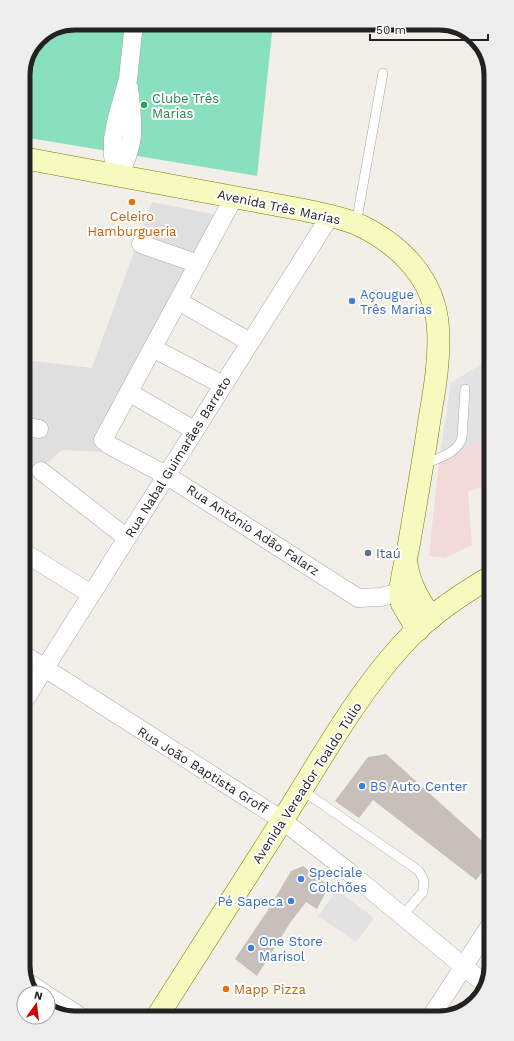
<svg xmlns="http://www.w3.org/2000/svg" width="514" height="1041" viewBox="0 0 514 1041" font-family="'Work Sans',sans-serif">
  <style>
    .residential { fill: #e0dfdf }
    .commercial { fill: #f2dad9 }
    .pitch { fill: #88e0be }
    .parking { fill: #e2e2e2 }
    .building { fill: #c7bfb8 }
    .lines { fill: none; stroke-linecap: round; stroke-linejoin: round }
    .lane-casing { stroke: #a9a9a9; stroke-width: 10 }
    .street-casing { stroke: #a9a9a9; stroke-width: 19 }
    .secondary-casing { stroke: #707d05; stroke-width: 23 }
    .lane { stroke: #fff; stroke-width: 9 }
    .street { stroke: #fff; stroke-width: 18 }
    .secondary { stroke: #f7fabf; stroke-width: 22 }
    .leisure-dot { fill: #2e9e5b; stroke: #fff; stroke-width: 1.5 }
    .food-dot { fill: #e8710a; stroke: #fff; stroke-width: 1.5 }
    .shop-dot { fill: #3f7fe0; stroke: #fff; stroke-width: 1.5 }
    .service-dot { fill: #5c6f8a; stroke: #fff; stroke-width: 1.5 }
    .labels { text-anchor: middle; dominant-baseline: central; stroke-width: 4; stroke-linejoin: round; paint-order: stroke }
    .leisure-label { font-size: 13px; fill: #27864d; stroke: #fff; text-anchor: start }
    .street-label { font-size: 13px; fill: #222; stroke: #fff }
    .food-label { font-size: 13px; fill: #c56008; stroke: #fff }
    .shop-label { font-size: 13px; fill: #366cbe; stroke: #fff; text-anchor: start }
    .service-label { font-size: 13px; fill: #4e5e75; stroke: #fff; text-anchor: start }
    .rim { fill: none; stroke: #222; stroke-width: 5 }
  </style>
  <rect width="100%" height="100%" fill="#f2efe9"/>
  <polygon class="residential" points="152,202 232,218 102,452 62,450 25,482 24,360 92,368"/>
  <polygon class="commercial" points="489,437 489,484 468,492 472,545 445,558 429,556 439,461"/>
  <polygon class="pitch" points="75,23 273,23 257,176 23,137 23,72 39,38"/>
  <g class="parking">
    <polygon points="486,361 489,386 489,437 439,461 451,383"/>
    <polygon points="337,890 374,918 356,942 318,916"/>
  </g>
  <g class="building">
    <polygon points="386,754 490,848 491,861 476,880 373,800 359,818 335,801 368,757"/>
    <polygon points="303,866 329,886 317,909 306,902 290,923 257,976 235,959 268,910 291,871"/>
  </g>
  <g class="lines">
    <g class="lane-casing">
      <g id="lane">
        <polyline points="356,224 383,73"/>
        <path d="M 423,465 C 437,458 457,454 462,438 L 465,389"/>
        <polyline points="302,790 419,871 424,881 423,892 402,916"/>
      </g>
    </g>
    <g class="street-casing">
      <g id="street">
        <polyline points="118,176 113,156 113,139 117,118 128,79 134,23"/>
        <path d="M 118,176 C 137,142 133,125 129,88"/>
        <polyline points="141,244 198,264"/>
        <polyline points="187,306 250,342"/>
        <polyline points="162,353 223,385"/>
        <polyline points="137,397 194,430"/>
        <polyline points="25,427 39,429"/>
        <polyline points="103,440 234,197"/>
        <polyline points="109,445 166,475 358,598 381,597 400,592"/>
        <polyline points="41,471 127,538"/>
        <polyline points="25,553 91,594"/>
        <polyline points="26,656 282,820 349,872 485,984"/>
        <polyline points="26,698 330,216"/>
        <polyline points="27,982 44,993"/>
        <polyline points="48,996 83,1018"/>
        <polyline points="433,1014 491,924"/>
      </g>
    </g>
    <g class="secondary-casing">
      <g id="secondary">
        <path d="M 23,158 L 304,210 C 322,214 340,217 357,224 C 400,244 435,279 438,328 C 440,358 435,387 430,416 C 424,457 417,497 410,538 C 407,556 402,574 400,592 L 402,604 L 418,630"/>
        <path d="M 407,566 C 410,586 420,601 431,618"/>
        <path d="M 157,1017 C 200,949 243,881 287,813 C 323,756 357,694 403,644 C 427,617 458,596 489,578"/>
      </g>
    </g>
    <use href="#lane" class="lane"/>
    <use href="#street" class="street"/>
    <use href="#secondary" class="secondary"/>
  </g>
  <circle class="leisure-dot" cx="144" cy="105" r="4"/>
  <g class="food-dot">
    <circle cx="132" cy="202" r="4"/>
    <circle cx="226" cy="989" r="4"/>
  </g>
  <g class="shop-dot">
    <circle cx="352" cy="301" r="4"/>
    <circle cx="362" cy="786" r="4"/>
    <circle cx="301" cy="879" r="4"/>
    <circle cx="291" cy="901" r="4"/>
    <circle cx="251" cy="948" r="4"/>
  </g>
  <circle class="service-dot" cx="368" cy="553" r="4"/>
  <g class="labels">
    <g class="leisure-label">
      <text x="152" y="98">Clube Três<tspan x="152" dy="15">Marias</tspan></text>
    </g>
    <g class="street-label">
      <text transform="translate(279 207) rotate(12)">Avenida Três Marias</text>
      <text transform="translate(178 457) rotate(-58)">Rua Nabal Guimarães Barreto</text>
      <text transform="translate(253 530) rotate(33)">Rua Antônio Adão Falarz</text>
      <text transform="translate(203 770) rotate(32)">Rua João Baptista Groff</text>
      <text transform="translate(307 783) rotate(-57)">Avenida Vereador Toaldo Túlio</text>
    </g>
    <g class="food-label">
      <text x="132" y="216">Celeiro<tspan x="132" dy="15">Hamburgueria</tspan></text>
      <text x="234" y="989" text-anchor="start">Mapp Pizza</text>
    </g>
    <g class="shop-label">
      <text x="360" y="294">Açougue<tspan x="360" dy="15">Três Marias</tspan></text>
      <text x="370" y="786">BS Auto Center</text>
      <text x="309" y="872">Speciale<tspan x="309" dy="15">Colchões</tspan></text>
      <text x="283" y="901" text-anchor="end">Pé Sapeca</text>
      <text x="259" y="941">One Store<tspan x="259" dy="15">Marisol</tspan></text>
    </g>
    <g class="service-label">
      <text x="376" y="553">Itaú</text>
    </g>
  </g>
  <path d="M0 0H514V1041H0ZM75 30H439A45 45 0 0 1 484 75V966A45 45 0 0 1 439 1011H75A45 45 0 0 1 30 966V75A45 45 0 0 1 75 30Z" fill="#ededed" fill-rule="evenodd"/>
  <path class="rim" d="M75 30H439A45 45 0 0 1 484 75V966A45 45 0 0 1 439 1011H75A45 45 0 0 1 30 966V75A45 45 0 0 1 75 30Z"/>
  <g transform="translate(36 1005) rotate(14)"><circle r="19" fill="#ffffff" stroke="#a7a7a7"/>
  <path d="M0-3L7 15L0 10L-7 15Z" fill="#d40000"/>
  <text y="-6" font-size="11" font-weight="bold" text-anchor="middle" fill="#222222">N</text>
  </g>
  <path d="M370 34v6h118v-6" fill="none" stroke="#222222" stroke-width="2"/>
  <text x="376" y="34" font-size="12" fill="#222222" stroke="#ffffff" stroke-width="3" paint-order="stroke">50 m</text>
</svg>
